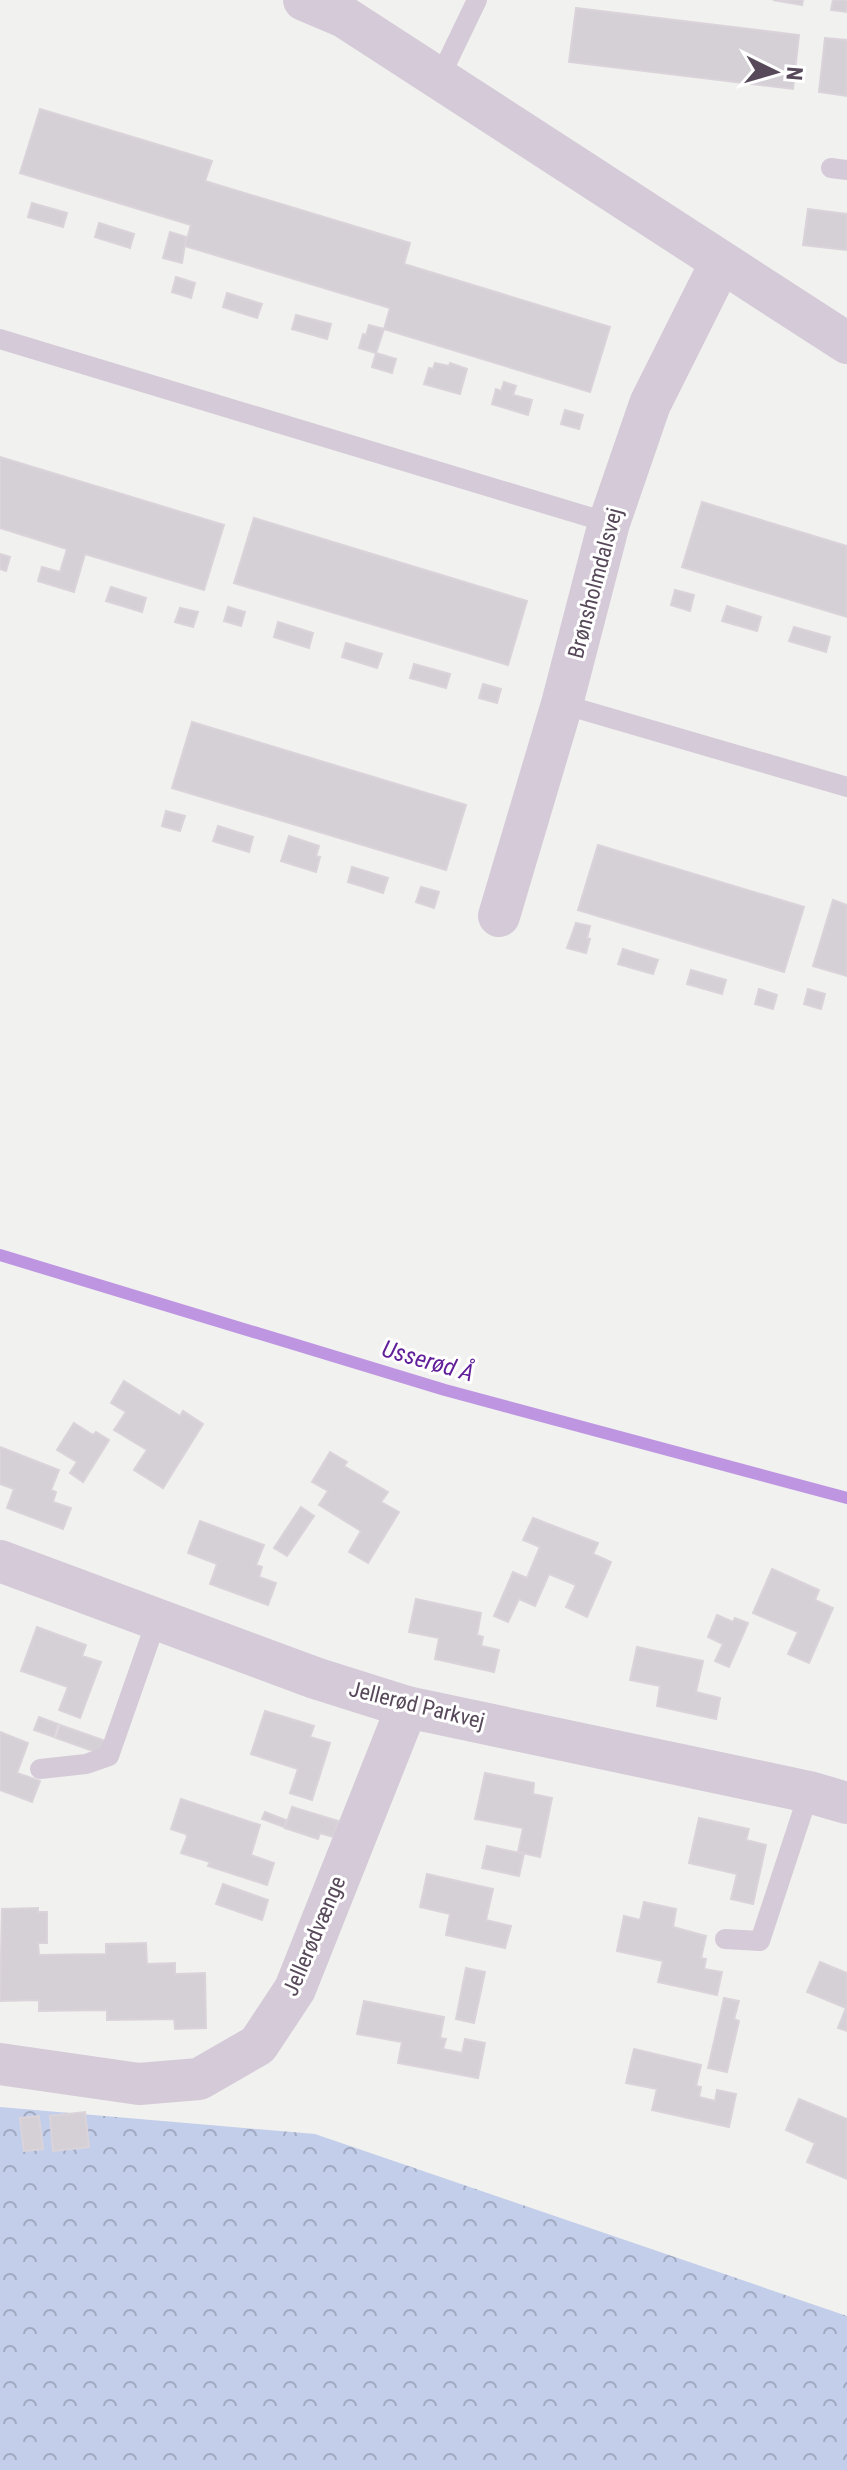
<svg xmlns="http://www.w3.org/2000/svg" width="847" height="2470" viewBox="0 0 847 2470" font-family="'Roboto Condensed',sans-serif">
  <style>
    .forest { fill: url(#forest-crowns) }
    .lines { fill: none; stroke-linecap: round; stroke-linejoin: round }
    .stream { stroke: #be95e1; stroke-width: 12 }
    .building { fill: #d5cfd6; stroke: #dad4da; stroke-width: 2 }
    .service { stroke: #d5cad7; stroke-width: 20 }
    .minor { stroke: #d5cad7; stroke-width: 42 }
    .labels { text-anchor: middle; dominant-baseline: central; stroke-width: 6; stroke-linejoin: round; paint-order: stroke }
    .street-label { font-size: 22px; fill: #57495a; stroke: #fff }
    .water-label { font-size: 24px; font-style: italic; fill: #611e99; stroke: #fff }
  </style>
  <defs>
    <pattern id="forest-crowns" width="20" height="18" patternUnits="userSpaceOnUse" patternTransform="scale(2)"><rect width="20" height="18" fill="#c3ceea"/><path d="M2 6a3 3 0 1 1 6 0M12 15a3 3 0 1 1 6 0" fill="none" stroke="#a1a9c1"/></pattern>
  </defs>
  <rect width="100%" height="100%" fill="#f1f1ef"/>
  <polygon class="forest" points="0,2107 315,2134 847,2316 847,2470 0,2470"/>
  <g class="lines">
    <polyline class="stream" points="0,1255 445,1390 847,1498"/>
  </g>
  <g class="building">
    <polygon points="773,0 803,0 802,5"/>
    <polygon points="833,0 847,0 847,12 831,10"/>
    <polygon points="576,8 799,35 793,89 569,62"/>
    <polygon points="825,38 847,40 847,96 819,92"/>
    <polygon points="40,109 212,161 205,181 410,243 404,264 610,327 590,392 384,329 390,308 185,246 191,225 20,173"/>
    <polygon points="32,203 67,213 63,227 28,217"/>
    <polygon points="808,209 847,214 847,250 803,245"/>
    <polygon points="99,223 134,234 130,248 95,237"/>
    <polygon points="170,232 186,237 182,263 163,258"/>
    <polygon points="176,277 195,283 191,298 172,292"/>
    <polygon points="227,293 262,304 257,318 223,307"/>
    <polygon points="296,315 331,324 327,339 292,329"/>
    <polygon points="369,325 384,329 376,353 359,348 363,334 366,335"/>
    <polygon points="376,353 396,359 392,373 372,367"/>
    <polygon points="435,363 449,366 450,363 467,369 460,394 424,384 429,368 433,369"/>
    <polygon points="504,382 516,386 513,395 532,400 528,415 492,404 496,389 501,391"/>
    <polygon points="565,410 583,415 579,429 561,424"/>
    <polygon points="0,457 224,525 204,590 85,554 74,592 38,581 42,567 60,572 67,549 0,528"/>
    <polygon points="702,502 847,546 847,617 682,567"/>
    <polygon points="254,518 527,601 508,665 234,583"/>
    <polygon points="0,554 10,557 6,571 0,569"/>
    <polygon points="111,587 146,598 142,612 106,601"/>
    <polygon points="675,590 694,595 690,611 671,605"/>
    <polygon points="727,606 761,617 757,631 722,621"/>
    <polygon points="228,607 245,612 241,626 224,621"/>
    <polygon points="180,608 198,612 193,627 175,622"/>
    <polygon points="278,622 313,633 309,648 274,637"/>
    <polygon points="794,627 830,637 826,652 789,641"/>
    <polygon points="346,643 382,654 377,668 342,657"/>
    <polygon points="414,664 450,674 446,688 410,678"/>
    <polygon points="483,684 501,689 497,703 479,698"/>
    <polygon points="192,722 466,805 446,870 172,788"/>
    <polygon points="166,811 185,816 180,831 162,826"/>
    <polygon points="218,826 253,837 249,852 213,841"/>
    <polygon points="289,836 319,846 316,856 320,857 316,872 281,861"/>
    <polygon points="598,845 804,907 784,972 578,910"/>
    <polygon points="352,867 388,878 383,893 348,882"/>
    <polygon points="421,887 439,892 434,908 416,902"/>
    <polygon points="833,900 847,905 847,976 813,966"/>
    <polygon points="576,923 590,926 587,938 590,939 586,953 567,948"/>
    <polygon points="623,949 658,960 653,974 618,964"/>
    <polygon points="691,970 726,980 722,994 687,984"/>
    <polygon points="759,989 777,995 773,1009 755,1004"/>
    <polygon points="808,989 825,994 821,1009 804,1004"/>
    <polygon points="124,1381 180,1416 183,1411 203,1424 163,1488 134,1470 147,1450 114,1430 126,1412 111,1403"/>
    <polygon points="74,1423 93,1435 96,1432 109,1440 83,1482 70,1473 77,1462 57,1450"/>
    <polygon points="0,1447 59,1470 51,1490 56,1492 53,1502 71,1508 63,1529 7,1508 14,1489 0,1484"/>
    <polygon points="330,1452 347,1462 344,1466 388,1492 381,1502 399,1512 368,1563 349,1552 361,1531 319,1505 328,1491 312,1482"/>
    <polygon points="301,1507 314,1516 287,1556 274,1548"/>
    <polygon points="533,1518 598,1543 593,1554 611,1562 587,1617 566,1607 576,1585 549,1574 535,1606 519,1599 508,1622 494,1616 513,1572 527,1578 540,1547 523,1540"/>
    <polygon points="200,1521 264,1545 256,1565 262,1567 259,1577 276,1583 268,1605 210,1584 217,1564 188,1553"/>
    <polygon points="772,1569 819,1590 815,1600 833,1608 809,1663 788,1654 798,1632 753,1613"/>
    <polygon points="416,1599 481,1613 477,1635 483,1637 481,1646 499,1650 494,1672 435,1659 439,1638 409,1632"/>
    <polygon points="717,1615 733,1622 735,1618 748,1623 729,1667 715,1661 723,1644 708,1637"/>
    <polygon points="37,1627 86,1645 82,1656 101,1662 80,1718 59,1710 68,1687 21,1671"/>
    <polygon points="637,1647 703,1661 696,1692 720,1698 716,1719 657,1706 660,1686 630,1680"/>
    <polygon points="265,1711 314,1726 310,1737 330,1743 312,1800 290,1793 298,1769 251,1754"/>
    <polygon points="39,1717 58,1724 54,1737 34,1730"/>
    <polygon points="60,1725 106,1741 101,1754 56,1738"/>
    <polygon points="0,1732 28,1743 17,1773 40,1781 32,1802 0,1790"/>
    <polygon points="485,1773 534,1783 533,1794 552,1798 540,1857 518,1852 523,1828 475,1819"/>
    <polygon points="181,1799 260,1825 251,1855 274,1863 267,1885 208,1866 210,1862 181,1853 187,1837 186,1834 171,1829"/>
    <polygon points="292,1807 338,1821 333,1837 320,1833 318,1839 285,1828"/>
    <polygon points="265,1812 286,1820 284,1827 262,1819"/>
    <polygon points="699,1818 749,1829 746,1840 766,1845 753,1904 731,1899 737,1874 689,1863"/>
    <polygon points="487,1846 524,1854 519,1876 482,1868"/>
    <polygon points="427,1874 493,1889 486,1920 511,1926 505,1948 446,1935 450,1914 420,1907"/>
    <polygon points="223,1884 268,1900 262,1920 216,1904"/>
    <polygon points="644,1902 676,1909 673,1927 706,1936 701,1958 706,1959 704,1969 722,1972 717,1995 658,1982 663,1961 617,1951 624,1916 640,1920"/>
    <polygon points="38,1908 38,1912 47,1912 47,1943 38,1943 39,1955 106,1954 106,1944 146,1943 147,1964 175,1963 175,1974 205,1973 206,2028 175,2029 174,2019 107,2020 107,2010 39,2011 39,2000 0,2001 2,1909"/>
    <polygon points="820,1962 847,1973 847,2031 838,2028 846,2008 807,1992"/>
    <polygon points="466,1968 485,1972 474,2023 456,2019"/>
    <polygon points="724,1998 739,2001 734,2019 739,2021 727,2072 708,2068"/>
    <polygon points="364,2001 444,2017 440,2038 446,2039 443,2049 462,2053 465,2039 485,2043 478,2078 398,2063 402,2042 357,2034"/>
    <polygon points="634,2049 701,2065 696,2086 701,2087 699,2097 715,2101 717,2090 736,2094 729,2127 652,2110 657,2089 626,2083"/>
    <polygon points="799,2099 847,2119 847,2179 807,2162 815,2143 786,2130"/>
    <polygon points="85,2112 89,2147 53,2151 50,2116"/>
    <polygon points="39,2116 43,2149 24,2151 20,2118"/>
  </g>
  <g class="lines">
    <g class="service">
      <polyline points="439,79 477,0"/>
      <polyline points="831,168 847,170"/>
      <polyline points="0,339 609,523"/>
      <polyline points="562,704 847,787"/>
      <polyline points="40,1769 86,1764 109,1756 157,1619"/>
      <polyline points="725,1939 760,1941 809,1792"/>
    </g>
    <g class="minor">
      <polyline points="304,0 344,17 847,343"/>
      <polyline points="499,916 562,704 609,523 650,404 721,262"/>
      <polyline points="0,1561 315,1678 407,1707 809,1792 847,1803"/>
      <polyline points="0,2064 139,2084 199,2079 258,2045 295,1989 407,1707"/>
    </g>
  </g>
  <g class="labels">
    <g class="street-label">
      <text transform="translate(595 583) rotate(-75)">Brønsholmdalsvej</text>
      <text transform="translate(417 1705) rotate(14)">Jellerød Parkvej</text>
      <text transform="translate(314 1936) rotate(-67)">Jellerødvænge</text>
    </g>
    <g class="water-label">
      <text transform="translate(428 1361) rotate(16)">Usserød Å</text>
    </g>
  </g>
  <g transform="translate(775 72) rotate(95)" stroke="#ffffff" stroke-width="6" paint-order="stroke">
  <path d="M0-6L14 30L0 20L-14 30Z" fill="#57495a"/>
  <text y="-12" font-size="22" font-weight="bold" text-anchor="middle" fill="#57495a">N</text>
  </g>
</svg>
